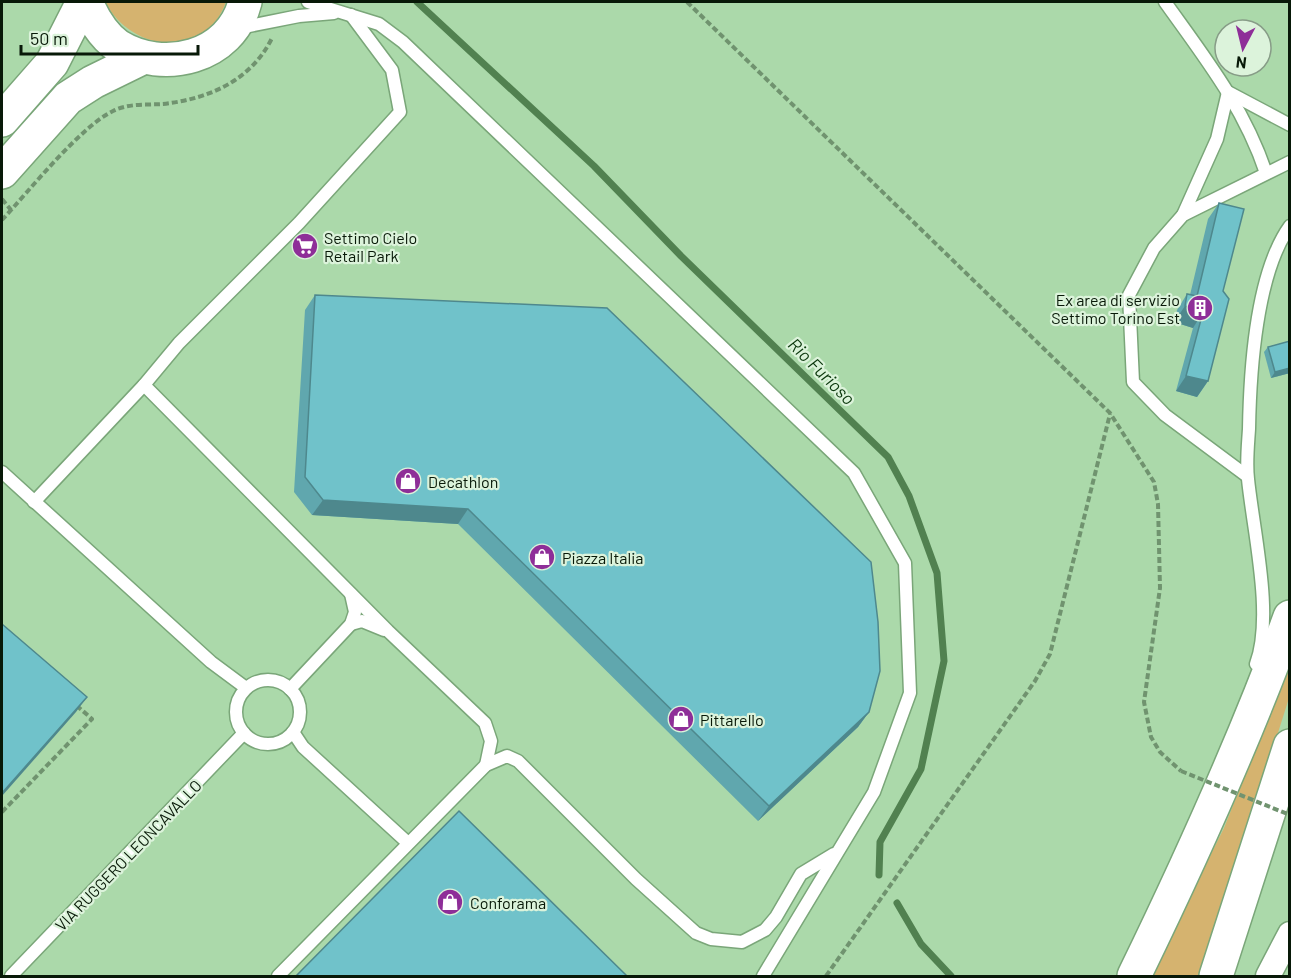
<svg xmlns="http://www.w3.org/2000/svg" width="1291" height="978" viewBox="0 0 1291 978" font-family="Barlow,sans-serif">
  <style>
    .green { fill: #d5b36f }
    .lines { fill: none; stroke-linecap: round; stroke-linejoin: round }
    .stream { stroke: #518150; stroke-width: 7 }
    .lane-casing { stroke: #7aa679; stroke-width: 15 }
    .street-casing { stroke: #7aa679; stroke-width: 27 }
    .secondary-casing { stroke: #7aa679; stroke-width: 36 }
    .highway-casing { stroke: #7aa679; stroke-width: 36 }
    .path { stroke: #70936f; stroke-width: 4; stroke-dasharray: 6 3; stroke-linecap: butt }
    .lane { stroke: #fff; stroke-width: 12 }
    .street { stroke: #fff; stroke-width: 24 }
    .secondary { stroke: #fff; stroke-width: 33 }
    .highway { stroke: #fff; stroke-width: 33 }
    .path-bridge { stroke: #70936f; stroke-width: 4; stroke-dasharray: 6 3; stroke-linecap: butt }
    .wall { fill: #60a7ae }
    .shaded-wall { fill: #4e888d }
    .building { fill: #70c2ca; stroke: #4e888d; stroke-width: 1.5 }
    .labels { text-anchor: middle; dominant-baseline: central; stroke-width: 4.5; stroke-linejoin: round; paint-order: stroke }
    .poi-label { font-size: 16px; fill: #081908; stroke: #dcf3db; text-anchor: start }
    .street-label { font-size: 16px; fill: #081908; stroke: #dcf3db }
    .water-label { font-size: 18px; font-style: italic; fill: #0a370c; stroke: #dcf3db }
  </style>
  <rect width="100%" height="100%" fill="#abd9aa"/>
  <g class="green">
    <path d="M 105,2 L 226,2 C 205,60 132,53 105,2 Z"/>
    <polygon points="1289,665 1289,698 1201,976 1150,976 1224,828"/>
  </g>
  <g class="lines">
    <g class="stream">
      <polyline points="417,2 594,166 681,256 888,457 909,496 937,573 944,661 921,769 880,842 879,875"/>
      <polyline points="897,903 921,944 951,976"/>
    </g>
    <g class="lane-casing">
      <g id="lane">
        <polyline points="308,2 379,24 403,42 854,473 905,563 910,693 874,792 763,976"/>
        <path d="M 1165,2 C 1205,58 1244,107 1266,173"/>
        <polyline points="239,28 299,16 334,13"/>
        <polyline points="1183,215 1217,139 1228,92 1290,125"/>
        <polyline points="144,385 388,631 485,723 491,741 486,765"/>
        <polyline points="2,472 211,662 246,688"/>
        <polyline points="1247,476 1165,415 1133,382 1129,295 1154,248 1183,215 1290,162"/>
        <polyline points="34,502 144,385 179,343 299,223 400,112 392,70 351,15"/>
        <polyline points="351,624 362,621 384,630"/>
        <path d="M 1256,664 C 1274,616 1253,530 1248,479 C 1246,463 1248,445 1249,429 C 1250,372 1256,273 1290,226"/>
        <circle cx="268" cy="712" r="32"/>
        <polyline points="290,689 351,624 355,612 351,594"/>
        <polyline points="293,732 303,747 408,843"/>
        <polyline points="11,976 244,733"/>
        <polyline points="278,976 486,765 507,756 518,761 636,879 696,933 711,939 742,942 765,930 776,917 801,874 834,854"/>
      </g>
    </g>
    <g class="street-casing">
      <polyline id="street" points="1268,976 1290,934"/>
    </g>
    <g class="secondary-casing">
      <g id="secondary">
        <path d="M 86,2 C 93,18 102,35 118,46 C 163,74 231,58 245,2"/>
        <polyline points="2,120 52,63 83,2"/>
        <polyline points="2,172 68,98 93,82 142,58"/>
      </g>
    </g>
    <g class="highway-casing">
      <g id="highway">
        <path d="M 1134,976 C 1191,859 1245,740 1290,617"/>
        <polyline points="1216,976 1290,746"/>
      </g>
    </g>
    <g class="path">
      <polyline points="687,2 1110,413 1154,482 1158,504 1160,588 1144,702 1151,737 1160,752 1181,771"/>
      <polyline points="2,199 11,210"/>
      <path d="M 2,220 C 29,191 80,127 113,111 C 129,103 147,105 163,104 C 208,99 251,81 272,38"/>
      <polyline points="2,812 92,719 76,705"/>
      <polyline points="826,976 1035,681 1050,654 1110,414"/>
    </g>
    <use href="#lane" class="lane"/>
    <use href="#street" class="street"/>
    <use href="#secondary" class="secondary"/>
    <use href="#highway" class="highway"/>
    <polyline class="path-bridge" points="1181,771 1290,815"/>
  </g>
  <g class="wall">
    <polygon points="1219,203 1223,291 1208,381 1197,397 1176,391 1193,328 1174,322 1177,310 1187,294 1190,295 1208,219"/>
    <polygon points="315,295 869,712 858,727 758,821 458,524 312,515 294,492 305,310"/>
    <polygon points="1290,341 1290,373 1271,378 1264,352 1268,347"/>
  </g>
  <g class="shaded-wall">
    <polygon points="1185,306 1203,312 1193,328 1174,322"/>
    <polygon points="1290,368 1290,373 1271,378 1275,372"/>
    <polygon points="1186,376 1208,381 1197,397 1176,391"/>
    <polygon points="323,500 468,509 458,524 312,515"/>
    <polygon points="87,697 76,712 2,796 2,793"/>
    <polygon points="869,712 858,727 758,821 769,806"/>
  </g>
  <g class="building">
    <polygon points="1219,203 1244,209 1223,291 1229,299 1208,381 1186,376 1203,312 1185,306 1187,294 1197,296"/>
    <polygon points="315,295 607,308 871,562 878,622 880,671 869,712 769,806 468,509 323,500 305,477"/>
    <polygon points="1290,341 1290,368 1275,372 1268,347"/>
    <polygon points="2,624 87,697 2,793"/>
    <polygon points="459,811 627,976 296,976"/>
  </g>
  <defs>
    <g id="supermarket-disc" transform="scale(1.35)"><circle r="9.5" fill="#8e2e98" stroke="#dcf3db"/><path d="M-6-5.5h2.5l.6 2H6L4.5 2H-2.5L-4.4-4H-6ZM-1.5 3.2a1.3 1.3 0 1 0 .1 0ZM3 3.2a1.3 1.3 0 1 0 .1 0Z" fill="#fff"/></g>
    <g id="building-disc" transform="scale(1.35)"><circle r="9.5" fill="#8e2e98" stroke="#dcf3db"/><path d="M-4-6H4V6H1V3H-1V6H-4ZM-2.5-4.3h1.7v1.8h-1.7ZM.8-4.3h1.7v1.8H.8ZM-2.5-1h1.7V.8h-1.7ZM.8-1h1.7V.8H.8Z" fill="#fff"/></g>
    <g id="shop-disc" transform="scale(1.35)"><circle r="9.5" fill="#8e2e98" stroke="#dcf3db"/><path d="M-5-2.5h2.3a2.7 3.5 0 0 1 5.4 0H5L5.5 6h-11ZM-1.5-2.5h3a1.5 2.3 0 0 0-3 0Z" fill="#fff"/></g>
  </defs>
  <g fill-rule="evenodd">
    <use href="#supermarket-disc" x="305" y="246"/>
    <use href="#building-disc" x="1200" y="308"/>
    <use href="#shop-disc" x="408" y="481"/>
    <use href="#shop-disc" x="542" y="557"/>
    <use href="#shop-disc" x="681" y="719"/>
    <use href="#shop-disc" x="450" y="902"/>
  </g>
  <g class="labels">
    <g class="poi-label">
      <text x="324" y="237">Settimo Cielo<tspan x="324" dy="18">Retail Park</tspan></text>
      <text x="1180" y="299" text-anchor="end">Ex area di servizio<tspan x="1180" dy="18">Settimo Torino Est</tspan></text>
      <text x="428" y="481">Decathlon</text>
      <text x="562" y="557">Piazza Italia</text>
      <text x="700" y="719">Pittarello</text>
      <text x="470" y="902">Conforama</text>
    </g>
    <g class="street-label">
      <text transform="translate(128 855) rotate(-46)">VIA RUGGERO LEONCAVALLO</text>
    </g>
    <g class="water-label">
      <text transform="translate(822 371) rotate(45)">Rio Furioso</text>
    </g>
  </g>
  <rect width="1291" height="978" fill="none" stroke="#081908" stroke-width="6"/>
  <g transform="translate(1243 48) rotate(187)"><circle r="28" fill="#dcf3db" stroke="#879c87" stroke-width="1.5"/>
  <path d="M0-4.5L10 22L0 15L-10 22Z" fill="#8e2e98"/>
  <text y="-9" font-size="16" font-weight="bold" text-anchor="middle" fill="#081908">N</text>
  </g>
  <path d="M21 45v9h177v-9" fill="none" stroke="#081908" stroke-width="3"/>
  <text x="30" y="45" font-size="18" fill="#081908" stroke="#dcf3db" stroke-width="4.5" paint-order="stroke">50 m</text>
</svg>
